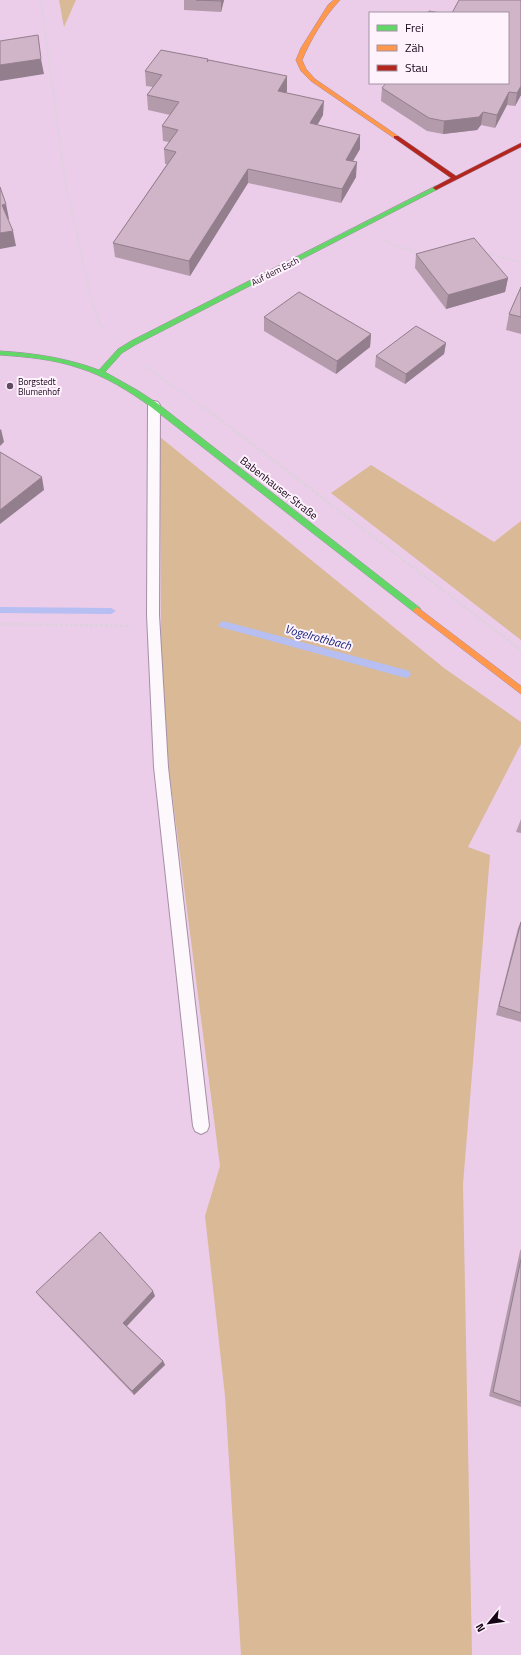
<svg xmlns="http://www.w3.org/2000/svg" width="521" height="1655" viewBox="0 0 521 1655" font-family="'Titillium Web',sans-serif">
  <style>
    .green { fill: #d9b996 }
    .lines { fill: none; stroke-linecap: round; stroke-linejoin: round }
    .stream { fill: #b6bef2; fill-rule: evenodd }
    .lane-casing { stroke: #a68ea5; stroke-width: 2 }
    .fast-casing { stroke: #a68ea5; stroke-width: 1 }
    .slow-casing { stroke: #a68ea5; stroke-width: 1 }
    .jam-casing { stroke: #a68ea5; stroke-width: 1 }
    .path-far1 { stroke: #dcd2dc; stroke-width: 2; stroke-dasharray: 2 1.5; stroke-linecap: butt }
    .path { stroke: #dcd2dc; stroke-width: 2.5; stroke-dasharray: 3 2; stroke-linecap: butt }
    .lane { fill: #fcf8fc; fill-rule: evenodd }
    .fast { fill: #63d668; fill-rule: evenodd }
    .slow { fill: #ff974d; fill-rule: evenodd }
    .jam { fill: #b3261e; fill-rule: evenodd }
    .wall { fill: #b39bac }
    .shaded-wall { fill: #927e8c }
    .building { fill: #d0b4c8; stroke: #927e8c }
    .poi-dot { fill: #624b62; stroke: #fef2fd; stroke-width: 1.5 }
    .labels { text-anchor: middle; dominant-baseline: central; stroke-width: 4; stroke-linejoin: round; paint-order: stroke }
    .far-street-label { font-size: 9px; fill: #180518; stroke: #fef2fd }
    .far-poi-label { font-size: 9px; fill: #180518; stroke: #fef2fd; text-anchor: start }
    .street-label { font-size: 11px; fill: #180518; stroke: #fef2fd }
    .water-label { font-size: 12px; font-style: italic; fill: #142378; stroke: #fef2fd }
  </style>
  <rect width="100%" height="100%" fill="#ebcdea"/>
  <g class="green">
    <polygon points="59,0 76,0 64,27"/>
    <polygon points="160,437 444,668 521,722 521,744 468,847 490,855 463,1184 472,1655 241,1655 225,1396 205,1216 220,1166 169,770 161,643"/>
    <polygon points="371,465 494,542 521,521 521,640 331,493"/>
  </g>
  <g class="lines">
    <g class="stream">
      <polygon points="0,607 111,608 116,611 111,614 0,613"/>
      <polygon points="223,621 406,670 409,671 411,674 409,677 406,678 220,627 218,625"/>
    </g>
    <g class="lane-casing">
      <polygon id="lane" points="154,401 158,402 160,405 159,615 168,767 209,1126 207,1131 201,1134 195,1131 193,1126 154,767 147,615 148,405 150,402"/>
    </g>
    <g class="fast-casing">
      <path id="fast" d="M 436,186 L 439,188 L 438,189 L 135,345 L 122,353 L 105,372 L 137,390 L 157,403 L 420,608 L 421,610 L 420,612 L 414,612 L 151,407 C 129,391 105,376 79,368 C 53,359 26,357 0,355 L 0,351 C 34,353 67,358 99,370 L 118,349 L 131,341 Z"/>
    </g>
    <g class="slow-casing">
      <g id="slow">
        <path d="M 334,0 L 340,0 C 324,17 311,39 302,60 L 306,69 L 315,79 L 398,136 L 398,138 L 394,138 L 311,81 L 301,71 L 296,60 L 301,48 L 328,5 Z"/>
        <polygon points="417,607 521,686 521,694 414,612 413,610"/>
      </g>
    </g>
    <g class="jam-casing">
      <polygon id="jam" points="394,136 398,136 456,176 519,144 521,143 521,147 436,190 433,188 434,187 451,178 394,138"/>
    </g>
    <g class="path-far1">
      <polyline points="41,0 64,174 90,294 98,319 105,332"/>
      <polyline points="384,241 419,254"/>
      <polyline points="485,253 521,262"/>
      <polyline points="143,365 214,415"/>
    </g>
    <g class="path">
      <polyline points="213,414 521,650"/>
      <polyline points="0,624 131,626"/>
    </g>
    <use href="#lane" class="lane"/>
    <use href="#fast" class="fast"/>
    <use href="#slow" class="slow"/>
    <use href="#jam" class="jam"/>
  </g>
  <g class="wall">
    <polygon points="184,0 224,0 221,12 184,10"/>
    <polygon points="208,61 287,91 286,93 323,115 317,125 360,135 360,149 352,161 356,177 341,203 248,183 190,276 115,257 113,243 167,164 165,164 164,149 169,142 163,141 162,126 170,115 148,110 147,95 153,87 146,86 145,71"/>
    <polygon points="508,83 521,95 515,106 507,105 495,128 481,125 477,130 443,134 427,131 381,101 382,88"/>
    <polygon points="416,254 508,278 505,292 446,309 415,268"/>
    <polygon points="521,287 521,334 506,330 509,314"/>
    <polygon points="264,317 371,334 370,347 336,374 264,331"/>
    <polygon points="446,343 444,354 405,384 375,367 376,356"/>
    <polygon points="521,819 521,833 516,832"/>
    <polygon points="521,921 521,1022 496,1015 518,928"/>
    <polygon points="521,1249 521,1407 489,1396 520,1251"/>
    <polygon points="36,1292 155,1296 127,1326 163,1361 165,1365 134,1395 40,1297"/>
  </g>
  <g class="shaded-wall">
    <polygon points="221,0 224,0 221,12"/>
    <polygon points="41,59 44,74 0,81 0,65"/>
    <polygon points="287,76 287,91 278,106 278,91"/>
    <polygon points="521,86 521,95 515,106 517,93"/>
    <polygon points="509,92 507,105 495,128 497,115"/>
    <polygon points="324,101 323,115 310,138 310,123"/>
    <polygon points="483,112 481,125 477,130 443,134 444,121"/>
    <polygon points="360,135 360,149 345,175 346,160"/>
    <polygon points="357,162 356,177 341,203 342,189"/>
    <polygon points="248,169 248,183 190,276 189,261"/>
    <polygon points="6,204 9,219 5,220 2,205"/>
    <polygon points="13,231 16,246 0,249 0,233"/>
    <polygon points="508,278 505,292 446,309 448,295"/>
    <polygon points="371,334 370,347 336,374 337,361"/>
    <polygon points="446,343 444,354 405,384 406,374"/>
    <polygon points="1,429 4,442 0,446 0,430"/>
    <polygon points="42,477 44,490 0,524 0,510"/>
    <polygon points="153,1291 155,1296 125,1328 123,1323"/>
    <polygon points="163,1361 165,1365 134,1395 132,1391"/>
  </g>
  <g class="building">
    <polygon points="196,0 221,0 221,1"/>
    <polygon points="459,0 521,0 521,86 517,93 509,92 497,115 483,112 479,117 444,121 429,118 382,88 386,83 508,83 508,13 452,13"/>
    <polygon points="429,11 441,13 428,13"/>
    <polygon points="38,35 41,59 0,65 0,41"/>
    <polygon points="161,50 208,59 207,62 209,60 287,76 278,91 324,101 310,123 360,135 346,160 357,162 342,189 248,169 189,261 113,243 176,152 164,149 178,130 162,126 179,102 147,95 162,75 145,71"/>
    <polygon points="0,187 6,204 2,205 13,231 0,233"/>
    <polygon points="474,238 508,278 448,295 416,254"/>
    <polygon points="521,287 521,317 509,314"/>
    <polygon points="299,292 371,334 337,361 264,317"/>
    <polygon points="416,326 446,343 406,374 376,356"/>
    <polygon points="0,452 42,477 0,510"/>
    <polygon points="521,922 521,1013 499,1006"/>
    <polygon points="100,1232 153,1291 123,1323 163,1361 132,1391 36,1292"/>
    <polygon points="521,1259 521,1402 493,1392"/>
  </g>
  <circle class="poi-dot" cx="10" cy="386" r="4"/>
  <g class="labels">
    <g class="far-street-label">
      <text transform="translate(275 271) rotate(-27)">Auf dem Esch</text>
    </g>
    <g class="far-poi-label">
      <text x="18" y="381">Borgstedt<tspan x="18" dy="10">Blumenhof</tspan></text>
    </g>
    <g class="street-label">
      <text transform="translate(279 488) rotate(38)">Babenhauser Straße</text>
    </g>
    <g class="water-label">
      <text transform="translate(318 637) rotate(15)">Vogelrothbach</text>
    </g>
  </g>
  <rect x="369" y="12" width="140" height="72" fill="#fef2fd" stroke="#a293a1"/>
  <rect x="377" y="25" width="20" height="6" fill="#63d668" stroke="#a293a1"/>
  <text x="405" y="32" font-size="12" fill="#180518">Frei</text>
  <rect x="377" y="45" width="20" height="6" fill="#ff974d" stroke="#a293a1"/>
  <text x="405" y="52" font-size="12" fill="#180518">Zäh</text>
  <rect x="377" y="65" width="20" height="6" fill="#b3261e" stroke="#a293a1"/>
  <text x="405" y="72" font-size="12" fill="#180518">Stau</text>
  <g transform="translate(489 1623) rotate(241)" stroke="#fef2fd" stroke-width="3" paint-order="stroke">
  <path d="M0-3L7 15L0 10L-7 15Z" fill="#180518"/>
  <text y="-6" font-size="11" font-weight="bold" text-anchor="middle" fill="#180518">N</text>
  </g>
</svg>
